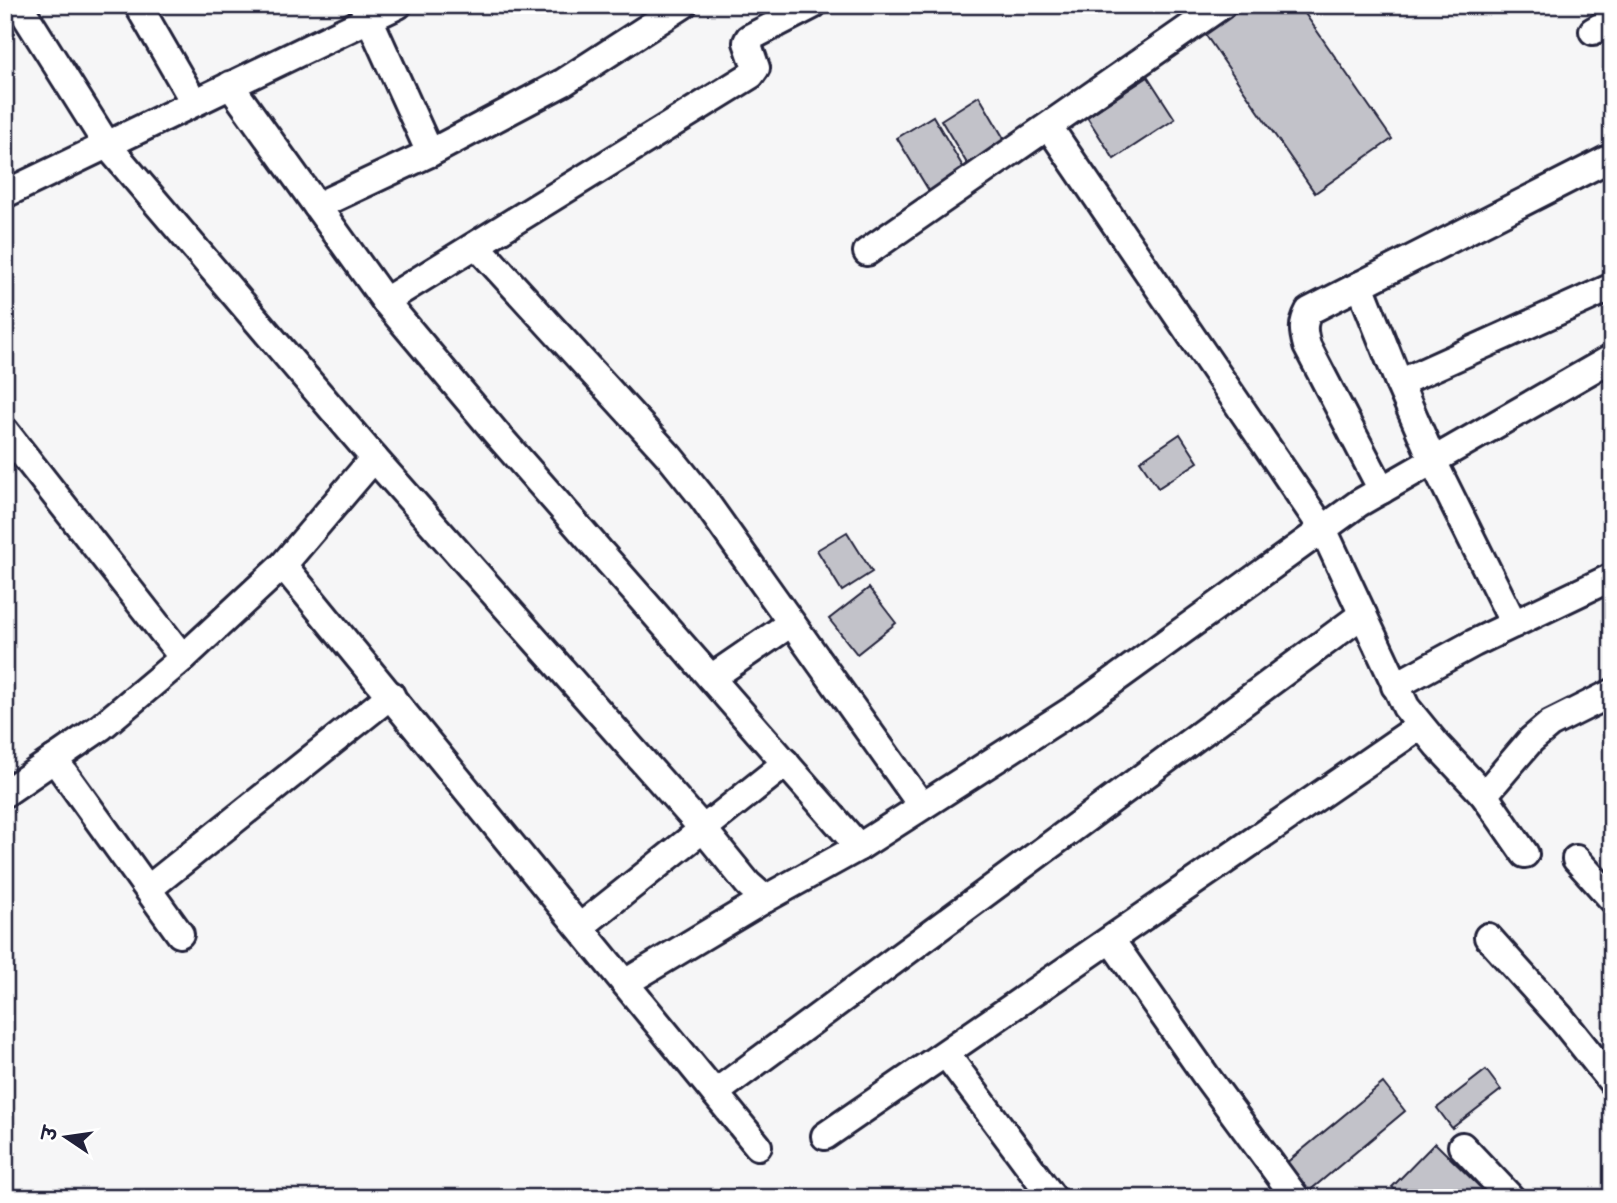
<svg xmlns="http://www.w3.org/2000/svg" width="1617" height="1203" viewBox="0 0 1617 1203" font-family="'Architects Daughter','Playpen Sans Deva',sans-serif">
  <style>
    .building { fill: #c2c2c9; stroke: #22223b; stroke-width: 2 }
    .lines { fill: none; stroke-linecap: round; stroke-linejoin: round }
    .street-casing { stroke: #22223b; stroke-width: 32 }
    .street { stroke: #fff; stroke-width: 26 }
  </style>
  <rect width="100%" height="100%" fill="#f6f6f7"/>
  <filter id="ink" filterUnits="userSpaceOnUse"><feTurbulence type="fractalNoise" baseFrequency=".0143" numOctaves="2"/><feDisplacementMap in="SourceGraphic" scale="14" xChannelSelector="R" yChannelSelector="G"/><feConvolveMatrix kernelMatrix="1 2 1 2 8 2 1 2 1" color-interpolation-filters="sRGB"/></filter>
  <g filter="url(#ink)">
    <g class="building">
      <polygon points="1247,5 1299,5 1392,139 1315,193 1205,34"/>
      <polygon points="1148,77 1175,119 1114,159 1087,117"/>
      <polygon points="979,96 1006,142 968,165 941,120"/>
      <polygon points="933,116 966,172 931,194 897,138"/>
      <polygon points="1180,434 1198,462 1158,488 1140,461"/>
      <polygon points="847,532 872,572 842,591 817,550"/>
      <polygon points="869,588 896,623 857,654 829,619"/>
      <polygon points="1486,1070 1501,1090 1452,1128 1437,1108"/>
      <polygon points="1383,1083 1405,1111 1308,1192 1285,1164"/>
      <polygon points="1435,1143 1486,1193 1482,1198 1404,1198 1392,1187"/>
    </g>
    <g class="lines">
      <g class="street-casing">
        <g id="street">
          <polyline points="19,5 107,145 374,458 704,830 748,884 765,899 859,847 1077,707 1359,503 1612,358"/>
          <polyline points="138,5 194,102"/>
          <polyline points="363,5 430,153"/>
          <polyline points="1593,31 1612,20"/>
          <polyline points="230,85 385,301 496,433 859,847"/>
          <polyline points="1049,127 1323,529 1406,707 1437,745 1484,795 1525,854"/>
          <polyline points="5,194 398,5"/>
          <polyline points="317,206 430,153 564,82 683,5"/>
          <polyline points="477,246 669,456 702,497 922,806"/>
          <polyline points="867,252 1222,5"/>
          <polyline points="1360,285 1399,383 1433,461 1514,624"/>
          <polyline points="385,301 751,75 756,68 747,42 749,38 813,5"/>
          <polyline points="1399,383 1612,287"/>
          <polyline points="5,431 183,658"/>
          <path d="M 1382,490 L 1307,346 C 1303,331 1302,324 1309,311 L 1612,157"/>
          <polyline points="283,565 758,1146"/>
          <polyline points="711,678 791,623"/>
          <polyline points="1395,686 1474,643 1612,577"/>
          <polyline points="54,759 180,934"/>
          <polyline points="5,793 101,727 183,658 283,565 374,458"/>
          <polyline points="1484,795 1531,740 1550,724 1612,693"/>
          <polyline points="1576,859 1612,899"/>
          <polyline points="148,889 391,695"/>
          <polyline points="580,927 786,763"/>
          <polyline points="1488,937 1560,1017 1612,1082"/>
          <polyline points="1111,940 1206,1076 1296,1198"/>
          <polyline points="625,983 765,899"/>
          <polyline points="946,1054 1053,1198"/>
          <polyline points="715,1093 1363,614"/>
          <polyline points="825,1136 1420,726"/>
          <polyline points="1462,1146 1511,1198"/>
        </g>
      </g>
      <use href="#street" class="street"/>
    </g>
  </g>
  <rect width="1617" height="1203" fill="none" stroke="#fff" stroke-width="28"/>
  <rect x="14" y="14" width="1589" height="1175" fill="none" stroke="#22223b" stroke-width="2.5" filter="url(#ink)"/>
  <g transform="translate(66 1137) rotate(283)" stroke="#ffffff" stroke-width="5" paint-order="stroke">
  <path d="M0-5L12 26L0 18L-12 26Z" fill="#22223b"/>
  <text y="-10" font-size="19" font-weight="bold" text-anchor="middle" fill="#22223b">उ</text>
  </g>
</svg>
